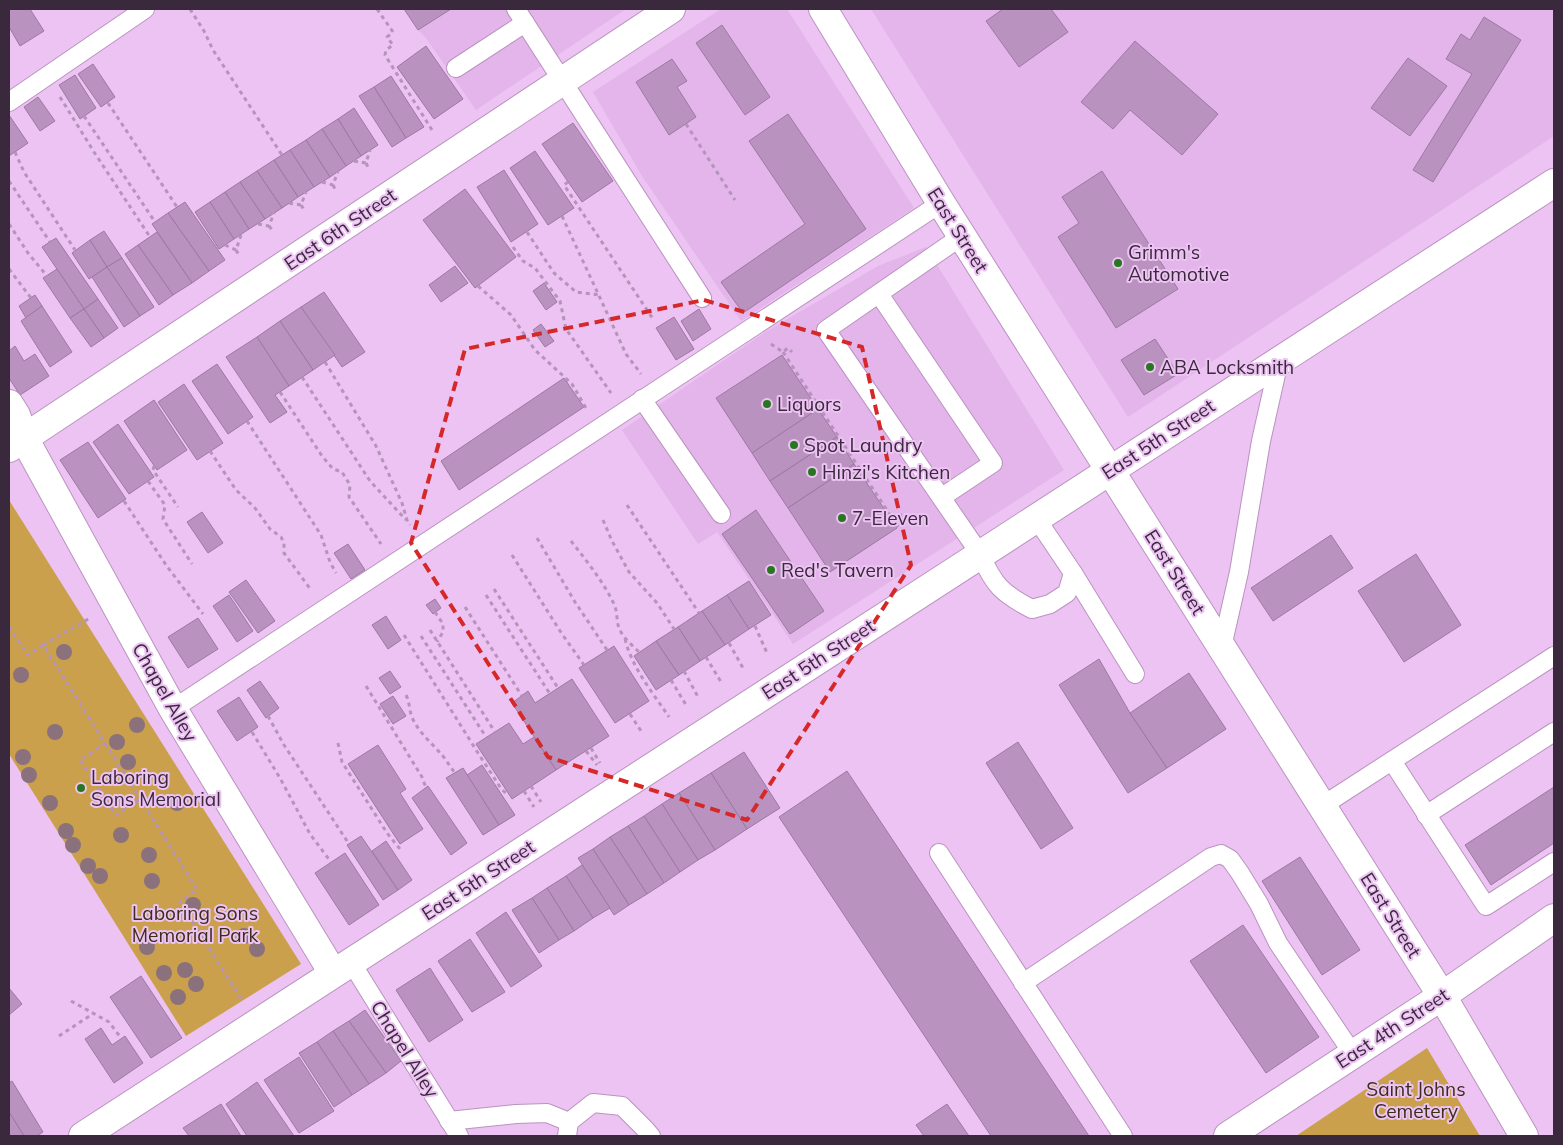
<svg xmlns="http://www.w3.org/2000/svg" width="1563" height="1145" viewBox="0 0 1563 1145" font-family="Mulish,sans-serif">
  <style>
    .built { fill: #e3b5ea }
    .green { fill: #caa04d }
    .building { fill: #ba92bf; stroke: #9e78a4 }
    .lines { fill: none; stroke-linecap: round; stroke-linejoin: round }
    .lane-casing { stroke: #bb93c0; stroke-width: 20 }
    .street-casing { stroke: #bb93c0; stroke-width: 30 }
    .secondary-casing { stroke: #bb93c0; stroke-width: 30 }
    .path { stroke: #b594ba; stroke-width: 3; stroke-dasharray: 4 4; stroke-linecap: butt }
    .lane { stroke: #fff; stroke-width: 18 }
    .street { stroke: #fff; stroke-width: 28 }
    .secondary { stroke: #fff; stroke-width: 28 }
    .tree { fill: #8a717b }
    .marked { fill: none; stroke: #d62828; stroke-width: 4; stroke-dasharray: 10 6; stroke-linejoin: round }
    .poi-dot { fill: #277721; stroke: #ecc3f2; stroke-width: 2 }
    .labels { text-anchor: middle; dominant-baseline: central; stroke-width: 4; stroke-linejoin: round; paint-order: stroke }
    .street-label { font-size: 19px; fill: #3a293c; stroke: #ecc3f2 }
    .poi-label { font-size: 19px; fill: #3a293c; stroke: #ecc3f2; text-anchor: start }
    .park-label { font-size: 19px; fill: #392e1a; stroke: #ecc3f2 }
  </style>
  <rect width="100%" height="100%" fill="#ecc3f2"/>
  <g class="built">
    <polygon points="404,9 626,9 476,110 426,38 418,30"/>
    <polygon points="721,9 787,9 914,208 741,321 642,176 593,92"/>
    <polygon points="871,9 1554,9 1554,136 1128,417"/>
    <polygon points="926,247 1064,470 793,644 717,532 698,544 622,430 767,331 878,266"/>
  </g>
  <g class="green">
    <polygon points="9,500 301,964 186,1036 9,754"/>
    <polygon points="1427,1048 1480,1136 1296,1136"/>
  </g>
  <g class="building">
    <polygon points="9,9 30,9 44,31 20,46 9,27"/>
    <polygon points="404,9 451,9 418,30"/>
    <polygon points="1003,9 1051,9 1068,32 1019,67 986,21"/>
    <polygon points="1484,17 1521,40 1433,182 1413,170 1472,74 1446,59 1461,34 1470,40"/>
    <polygon points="722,25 770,97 745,115 696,43"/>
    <polygon points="1135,41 1218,114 1182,155 1130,110 1113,129 1081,102"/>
    <polygon points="426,46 463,99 434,119 397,67"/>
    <polygon points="1408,58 1447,86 1410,136 1371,108"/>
    <polygon points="672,59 687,81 677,87 696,117 669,135 636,82"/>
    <polygon points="93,64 115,97 101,107 78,74"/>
    <polygon points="75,75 96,108 80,119 59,85"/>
    <polygon points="391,76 424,127 406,138 374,87"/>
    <polygon points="374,87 406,138 392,147 359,96"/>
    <polygon points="38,97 55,121 40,131 24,107"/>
    <polygon points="354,108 378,145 361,156 338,119"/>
    <polygon points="788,114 866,229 743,313 721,282 805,224 749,141"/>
    <polygon points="9,115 28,143 9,156"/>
    <polygon points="338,119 361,156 346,166 322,129"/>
    <polygon points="573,123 613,181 582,202 542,144"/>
    <polygon points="322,129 346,166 330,177 306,140"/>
    <polygon points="306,140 330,177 314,187 290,150"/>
    <polygon points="290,150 314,187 298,197 274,160"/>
    <polygon points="535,151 574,208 548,225 510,168"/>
    <polygon points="274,160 298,197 282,208 257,171"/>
    <polygon points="504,170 538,224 511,242 477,187"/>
    <polygon points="257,171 282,208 265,219 240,182"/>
    <polygon points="1102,171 1178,289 1116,328 1058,237 1079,223 1062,197"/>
    <polygon points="240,182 265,219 249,229 225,192"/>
    <polygon points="465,189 516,257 475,288 423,220"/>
    <polygon points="225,192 249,229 234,239 210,202"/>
    <polygon points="185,202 225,260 209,271 168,213"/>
    <polygon points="210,202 234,239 219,249 195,212"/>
    <polygon points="168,213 209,271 192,283 152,224"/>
    <polygon points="104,231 122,258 107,267 90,240"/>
    <polygon points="157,232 192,283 173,295 138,245"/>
    <polygon points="56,238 98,299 84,309 42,247"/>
    <polygon points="90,240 107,267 89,279 72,253"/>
    <polygon points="138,245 173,295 159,305 125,254"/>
    <polygon points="122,258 154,307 140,316 107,267"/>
    <polygon points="455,266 468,283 441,302 429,285"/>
    <polygon points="107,267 140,316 124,327 92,277"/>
    <polygon points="57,269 84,309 70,318 43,278"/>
    <polygon points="544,283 557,302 546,310 533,291"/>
    <polygon points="324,292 365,352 342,367 301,307"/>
    <polygon points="35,295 42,306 26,318 19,306"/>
    <polygon points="98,299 118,328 104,338 84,309"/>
    <polygon points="42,306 72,352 50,367 21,321"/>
    <polygon points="301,307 335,355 313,370 280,321"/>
    <polygon points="84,309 104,338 91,347 70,318"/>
    <polygon points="699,309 711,329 693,341 681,321"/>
    <polygon points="674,317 694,349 676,360 656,328"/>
    <polygon points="280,321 313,370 289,386 257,337"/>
    <polygon points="541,324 554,341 545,347 533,330"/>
    <polygon points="257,337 289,386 275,395 287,412 270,423 226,357"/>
    <polygon points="1155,339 1178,374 1144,395 1121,360"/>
    <polygon points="15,346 24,361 35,354 49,376 20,395 9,378 9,351"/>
    <polygon points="782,355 818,409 752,453 716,398"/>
    <polygon points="217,364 253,417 228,434 192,381"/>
    <polygon points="564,378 584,407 459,490 441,461"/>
    <polygon points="184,384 223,443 197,460 158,402"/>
    <polygon points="154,400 187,450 157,470 124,421"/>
    <polygon points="818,409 837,437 770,481 752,453"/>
    <polygon points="118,424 154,477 129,494 93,442"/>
    <polygon points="837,437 854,464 788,508 770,481"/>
    <polygon points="88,442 126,499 98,518 60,460"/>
    <polygon points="854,464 897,528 830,572 788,508"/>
    <polygon points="756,510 824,611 790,634 722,534"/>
    <polygon points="202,512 223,543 208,553 187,522"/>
    <polygon points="1331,535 1353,568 1273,621 1251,588"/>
    <polygon points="348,544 365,570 351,579 334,553"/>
    <polygon points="1416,554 1461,625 1404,662 1358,591"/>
    <polygon points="246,580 275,621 258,633 229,592"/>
    <polygon points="749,581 771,615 749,629 727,595"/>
    <polygon points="229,595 253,631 237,642 213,606"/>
    <polygon points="727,595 749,629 725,645 702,611"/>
    <polygon points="435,599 441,608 433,614 426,605"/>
    <polygon points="702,611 725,645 700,661 678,627"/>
    <polygon points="386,616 401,640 388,649 372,625"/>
    <polygon points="198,618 218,649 188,668 168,637"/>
    <polygon points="678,627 700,661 679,675 656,641"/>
    <polygon points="656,641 679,675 656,690 634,656"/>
    <polygon points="614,646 649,701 615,723 579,668"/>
    <polygon points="1099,659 1130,713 1167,768 1128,793 1059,685"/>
    <polygon points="390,671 401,687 390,694 379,678"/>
    <polygon points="1189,673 1226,729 1167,768 1130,713"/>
    <polygon points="572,679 609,736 556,770 512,703 528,691 535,703"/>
    <polygon points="260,681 279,708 266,718 247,690"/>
    <polygon points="393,696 406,716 393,724 380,704"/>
    <polygon points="239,697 258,727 237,741 217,711"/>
    <polygon points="509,723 523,744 534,737 556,770 512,799 476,744"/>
    <polygon points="1018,742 1073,828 1041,849 986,763"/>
    <polygon points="378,745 406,789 400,793 423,829 400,844 348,764"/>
    <polygon points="744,752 780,808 747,829 711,773"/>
    <polygon points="482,765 515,815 499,825 467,775"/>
    <polygon points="463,768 499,825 483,835 446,778"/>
    <polygon points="847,771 1089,1136 991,1136 779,817"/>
    <polygon points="711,773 747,829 715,850 679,793"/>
    <polygon points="428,786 467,843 451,855 412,798"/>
    <polygon points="1554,787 1554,843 1491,885 1465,845"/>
    <polygon points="679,793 715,850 698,860 662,804"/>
    <polygon points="662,804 698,860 680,872 644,816"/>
    <polygon points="644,816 680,872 664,883 628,826"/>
    <polygon points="628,826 664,883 647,894 610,837"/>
    <polygon points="361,836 398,890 383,900 347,845"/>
    <polygon points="610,837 647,894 629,905 593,849"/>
    <polygon points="386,841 412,880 398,890 372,851"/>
    <polygon points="593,849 629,905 614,915 578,858"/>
    <polygon points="345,853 379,905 349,925 315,873"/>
    <polygon points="1300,857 1360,950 1322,975 1262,881"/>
    <polygon points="582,865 610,908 593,918 566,876"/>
    <polygon points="566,876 593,918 574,931 547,888"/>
    <polygon points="547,888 574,931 559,940 532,898"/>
    <polygon points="532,898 559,940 539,953 512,910"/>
    <polygon points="506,912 542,966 511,987 476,933"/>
    <polygon points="1243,925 1319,1037 1266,1073 1190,961"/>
    <polygon points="470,939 505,992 472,1012 438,961"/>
    <polygon points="430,968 463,1020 429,1042 396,990"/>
    <polygon points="141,976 182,1038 151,1058 110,997"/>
    <polygon points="9,988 22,1004 9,1015"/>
    <polygon points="365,1010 401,1061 386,1073 349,1021"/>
    <polygon points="349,1021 386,1073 369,1084 333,1031"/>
    <polygon points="101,1028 112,1045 125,1036 143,1063 114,1083 85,1039"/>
    <polygon points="333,1031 369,1084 352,1095 317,1042"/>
    <polygon points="317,1042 352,1095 334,1107 299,1053"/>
    <polygon points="299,1057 334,1111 299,1133 264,1080"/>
    <polygon points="12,1081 43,1132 37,1136 24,1136 9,1112 9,1083"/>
    <polygon points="257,1082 294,1136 247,1136 226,1104"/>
    <polygon points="221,1104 241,1136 189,1136 183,1128"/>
    <polygon points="947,1104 969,1136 924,1136 916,1125"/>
    <polygon points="9,1112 24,1136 9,1136"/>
  </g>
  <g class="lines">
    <g class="lane-casing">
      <g id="lane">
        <polyline points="516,9 702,298"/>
        <polyline points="456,68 525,23"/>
        <polyline points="9,102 145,9"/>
        <path d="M 962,236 L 826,330 L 980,554 C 994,585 1001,593 1032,609 L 1050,604 L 1067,593 L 1073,573 L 1036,518"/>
        <polyline points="879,294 993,463 942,497"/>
        <polyline points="642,399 721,514"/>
        <polyline points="1073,573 1135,674"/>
        <polyline points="1222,647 1239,572 1261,441 1279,361"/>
        <polyline points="173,709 941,203"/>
        <polyline points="1392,761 1486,906 1554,862"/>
        <polyline points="1322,806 1554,656"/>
        <polyline points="1426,815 1554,732"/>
        <polyline points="939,853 1123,1136"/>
        <polyline points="351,962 459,1136"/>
        <polyline points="1023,983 1211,857 1221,854 1230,859 1240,873 1259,904 1278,943 1353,1054"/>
        <polyline points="449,1121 516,1114 547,1113 569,1122"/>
        <polyline points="567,1136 569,1122 593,1103 622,1106 645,1129 651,1136"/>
      </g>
    </g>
    <g class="street-casing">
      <g id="street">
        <polyline points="9,404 16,415 24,438 173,709 333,973"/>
        <polyline points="9,448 671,9"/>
        <polyline points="83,1136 1554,183"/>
        <polyline points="1228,1136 1442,996 1554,918"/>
      </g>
    </g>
    <g class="secondary-casing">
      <polyline id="secondary" points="823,9 941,203 1442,996 1524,1136"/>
    </g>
    <g class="path">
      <polyline points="190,9 204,31 213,50 282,155"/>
      <polyline points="377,9 393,32 387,37 393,45 386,50 385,55 432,130"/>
      <polyline points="60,97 94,152 150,237"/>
      <polyline points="108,103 177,207"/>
      <polyline points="84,116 155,222"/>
      <polyline points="686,124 735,200"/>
      <polyline points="15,152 24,172 75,250"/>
      <polyline points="354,161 366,163 370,150"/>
      <polyline points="366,163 369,169"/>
      <polyline points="9,181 50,242"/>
      <polyline points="322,182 333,185 338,171"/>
      <polyline points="568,182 564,185 653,319"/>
      <polyline points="333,185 336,191"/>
      <polyline points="289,203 301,205 306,192"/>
      <polyline points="301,205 305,211"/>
      <polyline points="562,216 626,354 641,374"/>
      <polyline points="9,224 28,253 47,276"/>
      <polyline points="258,224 269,226 274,213"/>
      <polyline points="269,226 273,231"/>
      <polyline points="527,232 554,273 576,292 599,295"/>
      <polyline points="225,245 236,250 241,235"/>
      <polyline points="513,247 523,261 535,268 560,301 566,329 611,393"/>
      <polyline points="236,250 239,255"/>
      <polyline points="9,269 31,298"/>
      <polyline points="478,286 511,315 535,350 572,384 586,408"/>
      <polyline points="771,344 783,352 788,348 792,352"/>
      <polyline points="783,352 898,527"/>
      <polyline points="325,362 376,446 402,503 407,520 410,525"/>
      <polyline points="302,377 370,481 406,520"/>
      <polyline points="280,392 322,456 333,469 342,472 350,485 349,497 381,544"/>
      <polyline points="247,421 321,535 330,562 336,573"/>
      <polyline points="210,451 236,490 255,508 270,529 281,537 284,543 284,553 311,590"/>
      <polyline points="154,466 153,470 178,507"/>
      <polyline points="148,481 165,505 163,519 192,564"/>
      <polyline points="124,501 166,565 203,614"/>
      <polyline points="627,505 699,613"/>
      <polyline points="603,520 612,541 629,572 657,603 674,629"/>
      <polyline points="537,538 575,602 607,650"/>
      <path d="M 571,541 C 586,560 602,580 613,602 C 618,611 616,620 619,628 C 623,638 632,645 639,652"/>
      <polyline points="512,555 560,631 584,665"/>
      <polyline points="494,589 558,688"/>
      <polyline points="486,595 550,694"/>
      <polyline points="465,607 522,696"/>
      <polyline points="435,612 443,624 443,632 437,642"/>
      <polyline points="755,626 767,653"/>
      <polyline points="9,627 28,655 43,645 197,889 180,902 241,999"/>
      <polyline points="430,630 495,732"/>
      <polyline points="404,635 478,753 502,790 509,795"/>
      <polyline points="421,636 486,737"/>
      <path d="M 625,639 C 632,668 653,693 669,717"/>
      <polyline points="729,643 743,668"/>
      <polyline points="43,645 90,618"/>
      <polyline points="706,657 721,682"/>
      <polyline points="684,671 698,697"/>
      <polyline points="671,680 686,705"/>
      <polyline points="366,686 422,777 426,788"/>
      <path d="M 406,695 C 410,703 409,710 412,717 C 418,732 431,742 441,754 C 446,759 450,767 455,773"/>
      <polyline points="630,714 643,734"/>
      <polyline points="268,716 284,745 349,844"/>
      <polyline points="252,732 280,778 310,834 331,862"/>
      <polyline points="106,743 80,760 116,815 141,799"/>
      <polyline points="338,743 342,762 387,833 400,849"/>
      <polyline points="591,748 600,763"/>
      <polyline points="586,751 597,765"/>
      <polyline points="531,786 541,802"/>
      <polyline points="524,791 534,807"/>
      <polyline points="71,1001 109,1022 121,1038"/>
      <polyline points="59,1036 94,1013"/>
      <polyline points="9,1081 9,1082"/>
    </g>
    <use href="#lane" class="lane"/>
    <use href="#street" class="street"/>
    <use href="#secondary" class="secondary"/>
  </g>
  <g class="tree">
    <circle cx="64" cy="652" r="8"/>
    <circle cx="21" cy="675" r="8"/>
    <circle cx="137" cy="725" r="8"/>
    <circle cx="55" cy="732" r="8"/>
    <circle cx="117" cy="742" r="8"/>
    <circle cx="23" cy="757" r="8"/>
    <circle cx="128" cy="762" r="8"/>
    <circle cx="29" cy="775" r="8"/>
    <circle cx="50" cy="803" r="8"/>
    <circle cx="177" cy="803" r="8"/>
    <circle cx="66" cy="831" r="8"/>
    <circle cx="121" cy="835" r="8"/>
    <circle cx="73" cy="845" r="8"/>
    <circle cx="149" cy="855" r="8"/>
    <circle cx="88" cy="866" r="8"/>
    <circle cx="100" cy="876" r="8"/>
    <circle cx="152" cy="881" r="8"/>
    <circle cx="193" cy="905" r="8"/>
    <circle cx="244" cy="936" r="8"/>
    <circle cx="147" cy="947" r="8"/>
    <circle cx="257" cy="949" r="8"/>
    <circle cx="185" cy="970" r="8"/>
    <circle cx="164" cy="973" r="8"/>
    <circle cx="196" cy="984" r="8"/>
    <circle cx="178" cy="997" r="8"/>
  </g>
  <path class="marked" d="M 704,300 L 862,347 L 911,565 L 747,820 L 548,757 L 411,543 L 465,349 Z"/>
  <g class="poi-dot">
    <circle cx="1118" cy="263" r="5"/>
    <circle cx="1150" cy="367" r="5"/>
    <circle cx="767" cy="404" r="5"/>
    <circle cx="794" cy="445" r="5"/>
    <circle cx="812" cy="472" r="5"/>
    <circle cx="842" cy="518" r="5"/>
    <circle cx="771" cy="570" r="5"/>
    <circle cx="81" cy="788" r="5"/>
  </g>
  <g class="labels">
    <g class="street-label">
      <text transform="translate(340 229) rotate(-34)">East 6th Street</text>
      <text transform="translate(958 230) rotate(58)">East Street</text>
      <text transform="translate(1158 439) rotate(-33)">East 5th Street</text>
      <text transform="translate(1175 572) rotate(58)">East Street</text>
      <text transform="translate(818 659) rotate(-33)">East 5th Street</text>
      <text transform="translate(165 692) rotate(60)">Chapel Alley</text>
      <text transform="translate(478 880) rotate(-33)">East 5th Street</text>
      <text transform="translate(1391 915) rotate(58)">East Street</text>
      <text transform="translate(1392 1028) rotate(-33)">East 4th Street</text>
      <text transform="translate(405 1049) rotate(58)">Chapel Alley</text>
    </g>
    <g class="poi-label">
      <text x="1128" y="252">Grimm's<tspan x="1128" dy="22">Automotive</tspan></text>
      <text x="1160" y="367">ABA Locksmith</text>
      <text x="777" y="404">Liquors</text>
      <text x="804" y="445">Spot Laundry</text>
      <text x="822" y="472">Hinzi's Kitchen</text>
      <text x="852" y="518">7-Eleven</text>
      <text x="781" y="570">Red's Tavern</text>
      <text x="91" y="777">Laboring<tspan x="91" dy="22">Sons Memorial</tspan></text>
    </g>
    <g class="park-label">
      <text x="195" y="913">Laboring Sons<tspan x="195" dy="22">Memorial Park</tspan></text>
      <text x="1416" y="1089">Saint Johns<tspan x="1416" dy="22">Cemetery</tspan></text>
    </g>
  </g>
  <rect width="1563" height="1145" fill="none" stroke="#3a293c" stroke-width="20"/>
</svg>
